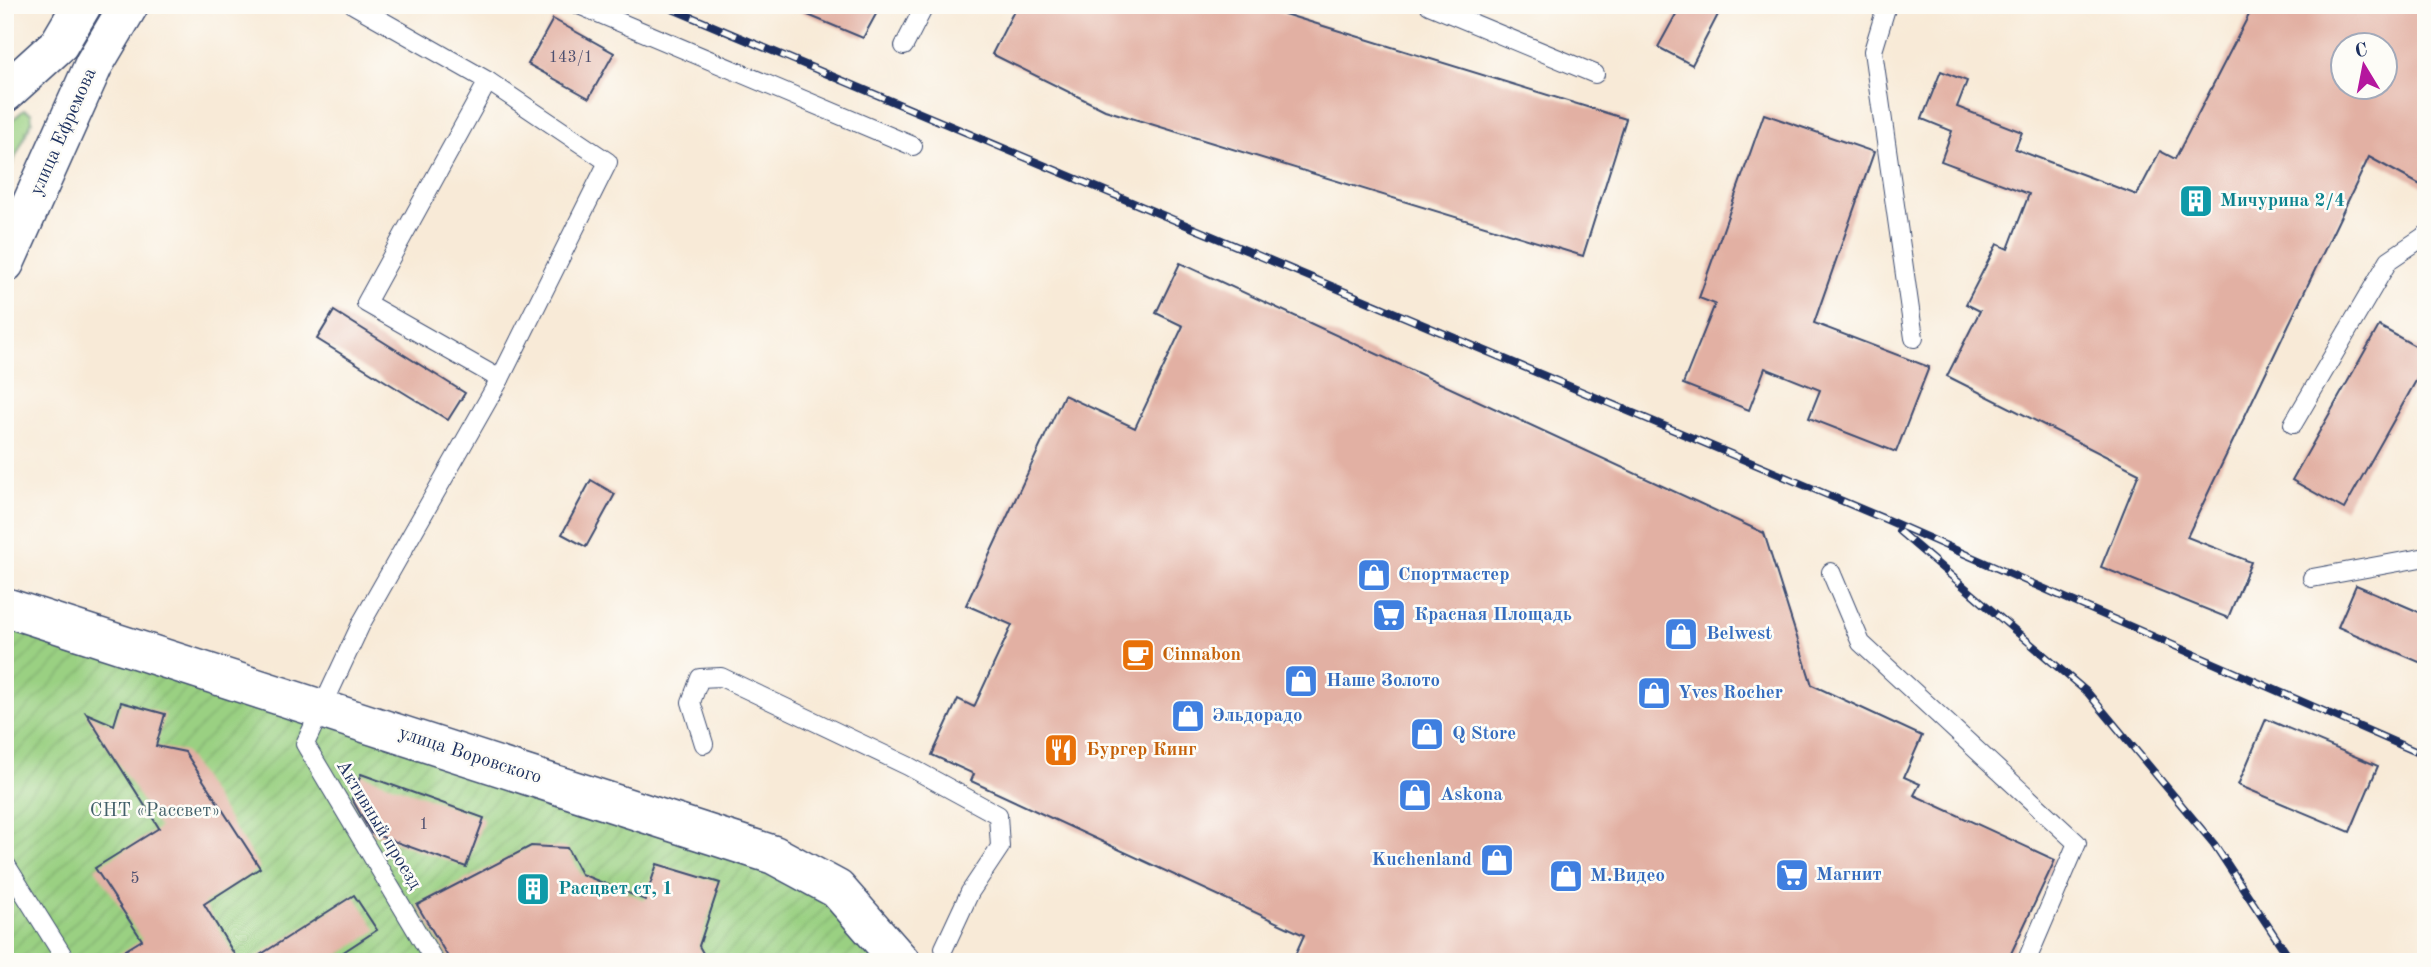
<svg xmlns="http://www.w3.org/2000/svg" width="2431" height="967" viewBox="0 0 2431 967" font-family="'Old Standard TT',serif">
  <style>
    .grass { fill: url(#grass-tufts); stroke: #5a8070; stroke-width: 2 }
    .garden { fill: url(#garden-furrows); stroke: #5a8070; stroke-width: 2 }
    .building { fill: #e2b0a3; fill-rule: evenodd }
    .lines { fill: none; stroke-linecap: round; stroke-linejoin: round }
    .lane-casing { stroke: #3c4b70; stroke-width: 20 }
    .secondary-casing { stroke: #3c4b70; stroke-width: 41 }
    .primary-casing { stroke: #3c4b70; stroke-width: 41 }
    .lane { stroke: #fff; stroke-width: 18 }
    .secondary { stroke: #fff; stroke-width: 38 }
    .primary { stroke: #fff; stroke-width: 38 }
    .rail-casing { stroke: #1b2f5e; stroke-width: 8 }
    .rail { stroke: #fdfcf7; stroke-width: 5; stroke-dasharray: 16; stroke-linecap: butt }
    .labels { text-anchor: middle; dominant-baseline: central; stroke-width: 5; stroke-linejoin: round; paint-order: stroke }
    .number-label { font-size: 16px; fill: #4d4f6f }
    .street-label { font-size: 19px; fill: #1b2f5e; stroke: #fdfcf7 }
    .culture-label { font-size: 19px; font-weight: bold; fill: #0d838f; stroke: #fdfcf7; text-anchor: start }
    .shop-label { font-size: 19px; font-weight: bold; fill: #366cbe; stroke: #fdfcf7; text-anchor: start }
    .food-label { font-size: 19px; font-weight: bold; fill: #c56008; stroke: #fdfcf7; text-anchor: start }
    .park-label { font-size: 19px; fill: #415f69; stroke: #fdfcf7 }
  </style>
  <defs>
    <pattern id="grass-tufts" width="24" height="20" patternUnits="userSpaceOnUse" patternTransform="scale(1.75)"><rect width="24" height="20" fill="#9ad082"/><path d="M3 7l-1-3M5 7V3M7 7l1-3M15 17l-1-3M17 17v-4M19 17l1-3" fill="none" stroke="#84b373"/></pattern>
    <pattern id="garden-furrows" width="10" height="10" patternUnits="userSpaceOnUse" patternTransform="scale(1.75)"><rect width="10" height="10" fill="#9ad082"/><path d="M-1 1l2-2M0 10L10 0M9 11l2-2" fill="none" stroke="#84b373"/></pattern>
  </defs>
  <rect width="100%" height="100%" fill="#fdfcf7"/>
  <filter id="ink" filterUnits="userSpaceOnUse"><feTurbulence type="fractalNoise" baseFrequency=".0143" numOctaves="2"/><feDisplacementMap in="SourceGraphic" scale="14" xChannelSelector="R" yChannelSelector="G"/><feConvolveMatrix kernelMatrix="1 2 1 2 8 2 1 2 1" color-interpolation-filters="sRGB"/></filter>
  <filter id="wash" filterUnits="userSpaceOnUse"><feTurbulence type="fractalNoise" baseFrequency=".00686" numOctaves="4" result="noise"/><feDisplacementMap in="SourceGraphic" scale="28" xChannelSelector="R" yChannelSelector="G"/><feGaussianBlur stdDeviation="1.57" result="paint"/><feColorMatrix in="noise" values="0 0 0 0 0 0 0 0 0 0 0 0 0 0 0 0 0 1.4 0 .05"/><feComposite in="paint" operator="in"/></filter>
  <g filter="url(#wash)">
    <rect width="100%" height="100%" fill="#f8ead7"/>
    <polygon class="grass" points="24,110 31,113 32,121 5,180 5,126"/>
    <polygon class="garden" points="5,607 774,855 901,962 5,962"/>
    <g id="blocks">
      <g class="building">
        <polygon points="784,5 881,5 863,38"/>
        <polygon points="1017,5 1255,5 1626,119 1583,256 1105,110 992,54"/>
        <polygon points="1681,5 1723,5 1692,65 1658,47"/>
        <path d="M 2254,5 L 2426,5 L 2426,188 L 2369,157 L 2187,537 L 2251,562 L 2228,618 L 2101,567 L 2139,473 L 1947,376 L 1980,311 L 1966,304 L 1997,244 L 2008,249 L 2029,194 L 1941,161 L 1952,131 L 1922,119 L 1941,71 L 1967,81 L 1957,107 L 2022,132 L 2015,149 L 2137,195 L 2160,151 L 2175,159 ZM 2343,46 L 2385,46 L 2385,88 L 2343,88 Z"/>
        <polygon points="553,19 614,53 589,98 528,64"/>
        <polygon points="1764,114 1874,152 1814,323 1929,367 1896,452 1809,418 1820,390 1765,368 1749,410 1683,384 1715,304 1699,298"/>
        <polygon points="1180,263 1764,533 1812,685 1922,736 1904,777 1920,784 1914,795 2055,860 2007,962 1292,962 1304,935 971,781 974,774 932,755 958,699 974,707 1012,625 966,605 1064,395 1135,428 1183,326 1156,313"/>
        <polygon points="334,311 465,393 448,420 317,339"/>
        <polygon points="2379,326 2426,352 2426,363 2344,509 2292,480"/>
        <polygon points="591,480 615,494 586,547 562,534"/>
        <polygon points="2356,585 2426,615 2426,665 2338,627"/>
        <polygon points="121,702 165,714 156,746 185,752 260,868 204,904 239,962 106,962 142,940 95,868 159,828 86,713 114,725"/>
        <polygon points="2266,719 2378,766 2350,832 2238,785"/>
        <polygon points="361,774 484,818 466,867 371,833 352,799"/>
        <polygon points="531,846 567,848 581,874 645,900 657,864 720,883 699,946 708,962 451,962 417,905"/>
        <polygon points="354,895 377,930 328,962 249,962"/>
      </g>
    </g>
  </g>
  <g filter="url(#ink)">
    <use href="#blocks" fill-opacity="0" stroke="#3c4b70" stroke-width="2"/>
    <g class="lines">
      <g class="lane-casing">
        <g id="lane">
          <polyline points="354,5 488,81 366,303 500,379"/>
          <polyline points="579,5 913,146"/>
          <polyline points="1429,5 1595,74"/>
          <polyline points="1887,5 1873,51 1914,338"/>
          <polyline points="904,46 925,5"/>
          <polyline points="2293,424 2389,260 2426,235"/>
          <polyline points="1831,572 1861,643 2077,843 2026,962"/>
          <polyline points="2312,578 2426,557"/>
          <polyline points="704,744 691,702 700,678 721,677 908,766 998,815 1000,847 970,892 944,948"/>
          <polyline points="5,863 67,962"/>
          <polyline points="435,962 305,744 362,622 500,379 608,162 488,81"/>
        </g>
      </g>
      <g class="secondary-casing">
        <polyline id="secondary" points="5,607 774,855 837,889 901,962"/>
      </g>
      <g class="primary-casing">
        <g id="primary">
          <polyline points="5,93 59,44 82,5"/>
          <polyline points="5,263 94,64 129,5"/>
        </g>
      </g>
      <use href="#lane" class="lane"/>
      <use href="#secondary" class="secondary"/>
      <use href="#primary" class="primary"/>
      <g class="rail-casing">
        <g id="rail">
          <polyline points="663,5 1885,519 2426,756"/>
          <polyline points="1899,531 2088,693 2214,844 2292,962"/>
        </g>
      </g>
      <use href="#rail" class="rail"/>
    </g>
  </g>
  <defs>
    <g id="building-square" transform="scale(1.75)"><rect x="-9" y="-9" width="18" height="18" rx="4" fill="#0f9aa8" stroke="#fdfcf7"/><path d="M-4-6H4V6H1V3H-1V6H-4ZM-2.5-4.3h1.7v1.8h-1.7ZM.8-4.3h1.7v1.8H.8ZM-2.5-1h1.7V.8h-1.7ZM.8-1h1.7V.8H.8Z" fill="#fff"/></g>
    <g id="shop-square" transform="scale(1.75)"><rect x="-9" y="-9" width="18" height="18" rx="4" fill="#3f7fe0" stroke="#fdfcf7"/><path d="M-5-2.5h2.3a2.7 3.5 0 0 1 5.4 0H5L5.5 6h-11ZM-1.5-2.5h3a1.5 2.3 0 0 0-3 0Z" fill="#fff"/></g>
    <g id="supermarket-square" transform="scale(1.75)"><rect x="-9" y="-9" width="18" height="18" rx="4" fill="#3f7fe0" stroke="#fdfcf7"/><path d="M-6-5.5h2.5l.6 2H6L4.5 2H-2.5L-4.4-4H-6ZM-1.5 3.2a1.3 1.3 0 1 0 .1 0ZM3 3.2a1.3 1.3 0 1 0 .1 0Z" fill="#fff"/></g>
    <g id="cafe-square" transform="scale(1.75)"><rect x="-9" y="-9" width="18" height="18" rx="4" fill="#e8710a" stroke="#fdfcf7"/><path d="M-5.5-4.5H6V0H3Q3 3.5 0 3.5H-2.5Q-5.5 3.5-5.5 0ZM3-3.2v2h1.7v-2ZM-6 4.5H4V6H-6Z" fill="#fff"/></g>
    <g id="restaurant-square" transform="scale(1.75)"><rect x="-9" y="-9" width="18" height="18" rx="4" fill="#e8710a" stroke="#fdfcf7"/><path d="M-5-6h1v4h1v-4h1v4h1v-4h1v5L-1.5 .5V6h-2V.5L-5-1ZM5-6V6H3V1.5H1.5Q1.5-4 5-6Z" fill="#fff"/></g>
  </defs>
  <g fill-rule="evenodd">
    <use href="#building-square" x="2196" y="201"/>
    <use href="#shop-square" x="1374" y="575"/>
    <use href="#supermarket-square" x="1389" y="615"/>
    <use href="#shop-square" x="1681" y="634"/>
    <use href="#cafe-square" x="1138" y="655"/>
    <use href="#shop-square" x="1301" y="681"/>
    <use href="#shop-square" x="1654" y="693"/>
    <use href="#shop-square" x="1188" y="716"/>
    <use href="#shop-square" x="1427" y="734"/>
    <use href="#restaurant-square" x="1061" y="750"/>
    <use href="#shop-square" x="1415" y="795"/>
    <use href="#shop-square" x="1497" y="860"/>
    <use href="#supermarket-square" x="1792" y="875"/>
    <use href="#shop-square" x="1566" y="876"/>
    <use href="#building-square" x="533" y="889"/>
  </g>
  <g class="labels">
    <g class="number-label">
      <text x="571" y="58">143/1</text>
      <text x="424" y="825">1</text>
      <text x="135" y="879">5</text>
    </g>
    <g class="street-label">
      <text transform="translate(64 132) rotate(-66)">улица Ефремова</text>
      <text transform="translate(470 756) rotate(18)">улица Воровского</text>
      <text transform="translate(378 825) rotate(59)">Активный проезд</text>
    </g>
    <g class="culture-label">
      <text x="2220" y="201">Мичурина 2/4</text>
      <text x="558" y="889">Расцвет ст, 1</text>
    </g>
    <g class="shop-label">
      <text x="1398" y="575">Спортмастер</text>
      <text x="1414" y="615">Красная Площадь</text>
      <text x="1706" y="634">Belwest</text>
      <text x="1326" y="681">Наше Золото</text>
      <text x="1678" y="693">Yves Rocher</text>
      <text x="1212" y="716">Эльдорадо</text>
      <text x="1452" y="734">Q Store</text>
      <text x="1440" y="795">Askona</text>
      <text x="1472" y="860" text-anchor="end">Kuchenland</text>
      <text x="1816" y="875">Магнит</text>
      <text x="1590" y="876">М.Видео</text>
    </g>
    <g class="food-label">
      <text x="1162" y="655">Cinnabon</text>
      <text x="1086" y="750">Бургер Кинг</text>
    </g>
    <g class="park-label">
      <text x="155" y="811">СНТ «Рассвет»</text>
    </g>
  </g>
  <rect width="2431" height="967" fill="none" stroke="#fdfcf7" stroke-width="28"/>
  <g transform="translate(2364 66) rotate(350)"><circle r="33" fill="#fdfcf7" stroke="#a3aaba" stroke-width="2"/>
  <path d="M0-5L12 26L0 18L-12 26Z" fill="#b5179e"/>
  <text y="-10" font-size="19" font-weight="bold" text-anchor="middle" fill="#1b2f5e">С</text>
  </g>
</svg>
